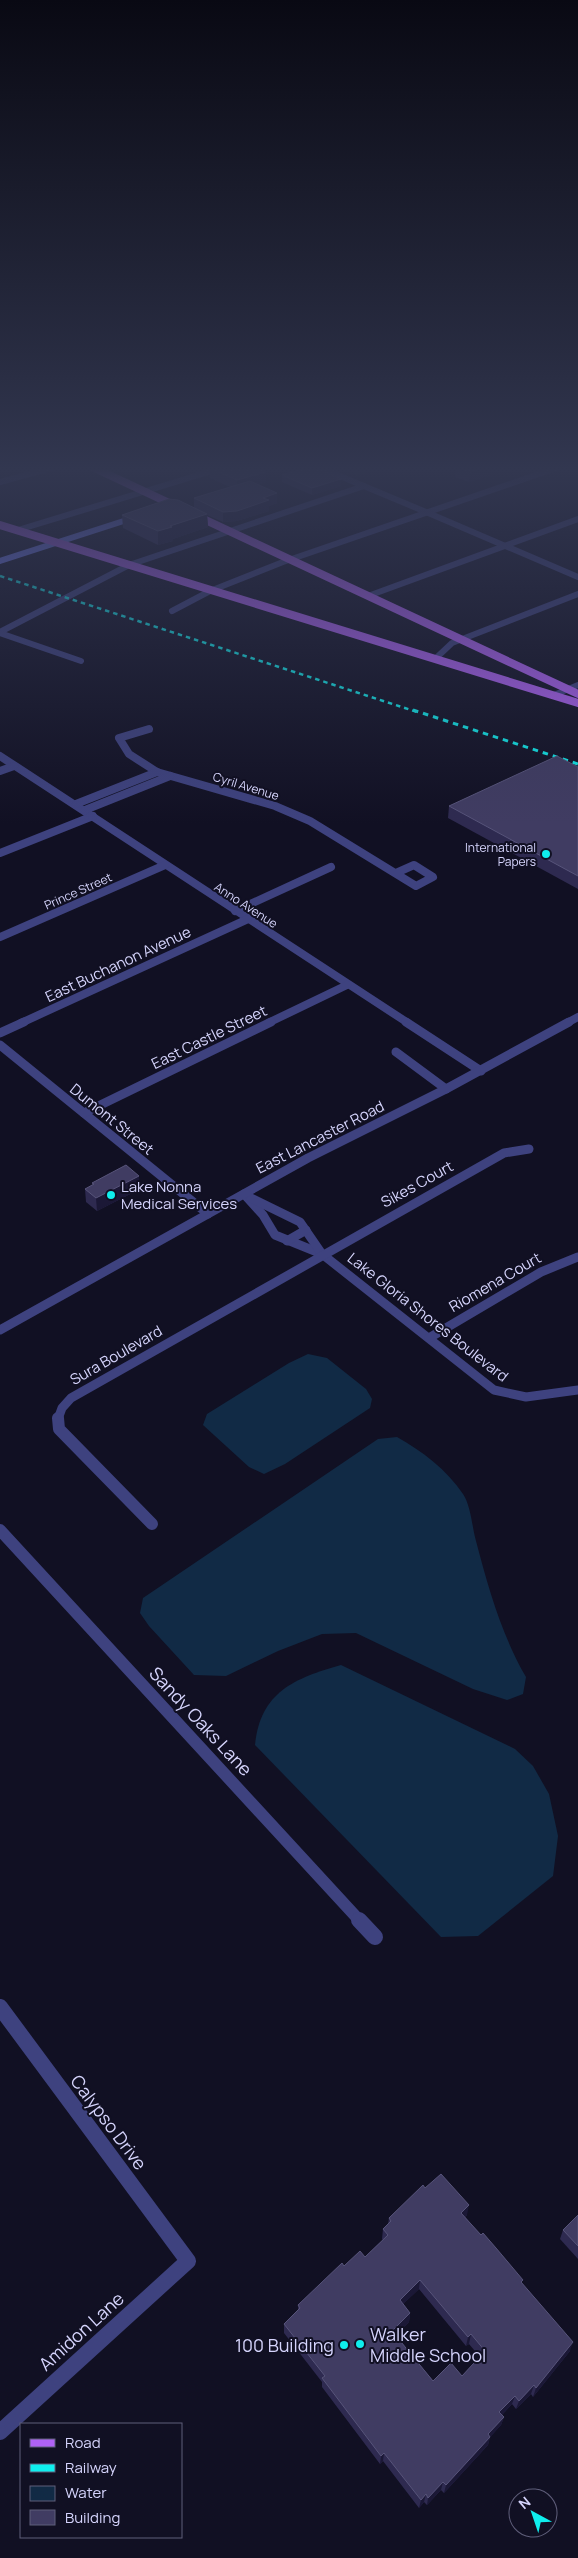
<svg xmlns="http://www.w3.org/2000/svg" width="578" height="2558" viewBox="0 0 578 2558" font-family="Manrope,sans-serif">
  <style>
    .green { fill: #132c29 }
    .water { fill: #112a45 }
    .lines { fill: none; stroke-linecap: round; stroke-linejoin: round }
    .minor-far4 { stroke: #3e427f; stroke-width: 6 }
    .minor-far3 { stroke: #3e427f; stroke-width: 8 }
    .minor-far2 { stroke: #3e427f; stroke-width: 9 }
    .minor-far1 { stroke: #3e427f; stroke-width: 12 }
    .minor { stroke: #3e427f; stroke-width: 16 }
    .tertiary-far3 { stroke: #3e427f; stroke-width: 6 }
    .tertiary-far2 { stroke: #3e427f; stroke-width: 8 }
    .tertiary-far1 { stroke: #3e427f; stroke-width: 9 }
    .tertiary { stroke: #3e427f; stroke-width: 16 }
    .secondary { stroke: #717bf6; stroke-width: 6 }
    .primary { stroke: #af62f5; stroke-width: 8 }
    .rail-far1 { stroke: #0feeed; stroke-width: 2.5; stroke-dasharray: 4.5 4; stroke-linecap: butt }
    .rail { stroke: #0feeed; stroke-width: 3; stroke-dasharray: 5.5 5; stroke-linecap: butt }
    .wall { fill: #2e2a50; fill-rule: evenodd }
    .shaded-wall { fill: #1b1836 }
    .building { fill: #403c62; stroke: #57547a; fill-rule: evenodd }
    .poi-dot { fill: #0feeed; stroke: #111023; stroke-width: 2 }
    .labels { text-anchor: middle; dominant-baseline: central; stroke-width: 4; stroke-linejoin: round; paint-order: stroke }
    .far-street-label { font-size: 12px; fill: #d5d4fc; stroke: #111023 }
    .far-poi-label { font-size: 12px; fill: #d5d4fc; stroke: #111023; text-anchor: end }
    .street-label { font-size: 15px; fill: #d5d4fc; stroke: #111023 }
    .poi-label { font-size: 15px; fill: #d5d4fc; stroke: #111023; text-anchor: start }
    .near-street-label { font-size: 18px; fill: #d5d4fc; stroke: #111023 }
    .near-poi-label { font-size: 18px; fill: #d5d4fc; stroke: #111023; text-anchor: start }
  </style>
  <rect width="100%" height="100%" fill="#111023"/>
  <polygon class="green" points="332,466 368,466 377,469 357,476"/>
  <g class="water">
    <polygon points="308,1354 327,1358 366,1389 372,1399 370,1408 285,1464 264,1474 249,1467 203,1425 207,1414 289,1363"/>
    <path d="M 397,1437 C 422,1451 447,1470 463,1494 C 471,1506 472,1527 476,1541 C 488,1587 502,1636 526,1677 L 523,1694 L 507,1700 L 473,1689 L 356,1633 L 322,1634 L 278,1651 L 226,1676 L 194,1675 L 149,1626 L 140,1613 L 143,1598 L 378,1439 Z"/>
    <path d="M 341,1665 L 515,1749 L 533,1766 L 549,1794 L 558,1836 L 553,1876 L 478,1936 L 441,1937 L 255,1745 C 260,1692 295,1678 341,1665 Z"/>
  </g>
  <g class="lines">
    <g class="minor-far4">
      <polyline points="0,482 58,466"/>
      <polyline points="426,512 578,577"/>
      <polyline points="18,530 228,466"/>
      <polyline points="368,596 578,519"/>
      <polyline points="172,611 210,591"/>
      <polyline points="0,632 129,565 364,486"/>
      <polyline points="0,633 81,661"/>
      <polyline points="435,659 452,643 578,594"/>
      <polyline points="554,695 578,685"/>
    </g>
    <g class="minor-far3">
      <polyline points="149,729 119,738 129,754 157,772 275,806 310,821 416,886 433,877 414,865 396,873"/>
      <polyline points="0,756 408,1023"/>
      <polyline points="0,771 14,766"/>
      <polyline points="76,804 157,772"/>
      <polyline points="85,810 170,776"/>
      <polyline points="0,853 93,816"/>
      <polyline points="235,911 331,867"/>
      <polyline points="0,937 165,865"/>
      <polyline points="21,1023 248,919"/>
      <polyline points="268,1023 347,985"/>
    </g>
    <g class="minor-far2">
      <polyline points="406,1022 481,1071"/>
      <polyline points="0,1033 24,1022"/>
      <polyline points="0,1045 208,1214"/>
      <polyline points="396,1052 446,1089"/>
      <polyline points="84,1113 271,1022"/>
      <polyline points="244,1194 263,1215 275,1235 322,1254 494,1390 526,1397 578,1390"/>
      <polyline points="251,1198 300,1222 322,1254"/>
      <polyline points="287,1241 306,1230"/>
      <polyline points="429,1338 541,1272 578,1257"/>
      <polyline points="58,1419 62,1408 71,1398 504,1153 529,1149"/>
    </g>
    <g class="minor-far1">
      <polyline points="58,1418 59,1429 152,1524"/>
      <polyline points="0,1530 360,1921"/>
    </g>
    <polyline class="minor" points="359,1920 375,1937"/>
    <g class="tertiary-far3">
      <polyline points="316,466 426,512"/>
      <polyline points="210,591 283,562 562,466"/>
    </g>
    <polyline class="tertiary-far2" points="567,1023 578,1017"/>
    <polyline class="tertiary-far1" points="0,1330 308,1158 446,1089 569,1022"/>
    <polyline class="tertiary" points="0,2007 188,2261 0,2432"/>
    <polyline class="secondary" points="0,561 136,517"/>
    <g class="primary">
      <polyline points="90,466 578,694"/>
      <polyline points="0,525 578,703"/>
    </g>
    <polyline class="rail-far1" points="0,576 417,712"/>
    <polyline class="rail" points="413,710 578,764"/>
  </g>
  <g class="wall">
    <polygon points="459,466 491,466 491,475 469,482 455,477 456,467"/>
    <polygon points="210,468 266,472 266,482 258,484 277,503 269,506 269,511 237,521 223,522 207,515 208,527 173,539 173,541 158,545 123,528 122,515 194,508 194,498 230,487 210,478"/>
    <polygon points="282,475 341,486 312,495 282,482"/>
    <polygon points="578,767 578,889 448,818 449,806"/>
    <polygon points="92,1183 140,1189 97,1211 86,1202 85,1189 93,1185"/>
    <path d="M 425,2188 L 467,2215 L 465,2217 L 522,2284 L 570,2351 L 533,2397 L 531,2394 L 516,2409 L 512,2404 L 502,2415 L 504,2417 L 501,2425 L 490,2437 L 488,2445 L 444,2493 L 441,2490 L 427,2505 L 424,2502 L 419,2508 L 383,2461 L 380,2464 L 322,2387 L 322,2382 L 284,2333 L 284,2324 L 298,2311 L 298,2305 L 344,2266 L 365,2257 L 383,2240 L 382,2239 L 383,2229 L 388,2224 L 389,2218 ZM 419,2289 L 466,2346 L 469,2344 L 480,2357 L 462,2376 L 433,2381 L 396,2335 L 409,2322 L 410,2313 L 403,2304 Z"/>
    <polygon points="578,2215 578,2259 560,2239 563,2230"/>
  </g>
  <g class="shaded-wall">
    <polygon points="488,466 491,466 491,475 469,482 470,472"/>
    <polygon points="266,472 266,482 237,491 237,480"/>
    <polygon points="341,479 341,486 312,495 312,488"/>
    <polygon points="277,493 277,503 269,506 269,511 237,521 223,522 223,512"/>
    <polygon points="207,514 208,527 173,539 173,541 158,545 158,531 170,526"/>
    <polygon points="139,1176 140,1189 97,1211 96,1198"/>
    <polygon points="469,2205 467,2215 459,2223 461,2213"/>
    <polygon points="420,2280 419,2289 398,2309 400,2300"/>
    <polygon points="410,2313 409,2322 391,2340 392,2331"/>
    <polygon points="471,2334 469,2344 466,2346 468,2337"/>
    <polygon points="573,2342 570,2351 533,2397 536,2388"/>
    <polygon points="534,2385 531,2394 516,2409 519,2401"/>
    <polygon points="515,2396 512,2404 497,2420 499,2412"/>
    <polygon points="504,2417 501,2425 486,2442 488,2434"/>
    <polygon points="490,2437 488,2445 444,2493 446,2485"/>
    <polygon points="384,2453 383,2461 380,2464 381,2456"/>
    <polygon points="443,2482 441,2490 427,2505 428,2498"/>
    <polygon points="426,2494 424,2502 419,2508 421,2500"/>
  </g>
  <g class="building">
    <polygon points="218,466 250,466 266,472 237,480 210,468"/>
    <polygon points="311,466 341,479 312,488 282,475"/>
    <polygon points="459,466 488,466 470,472 456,467"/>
    <polygon points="250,481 277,493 263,498 269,500 237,511 223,512 194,498"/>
    <polygon points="169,499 178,500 207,514 170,526 172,527 158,531 122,515"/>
    <polygon points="557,756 578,767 578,876 449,806"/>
    <polygon points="126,1165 139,1176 96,1198 85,1189 94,1184 92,1183"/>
    <path d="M 441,2174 L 469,2205 L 461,2213 L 481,2235 L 483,2233 L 496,2248 L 523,2280 L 521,2282 L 573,2342 L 536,2388 L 534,2385 L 519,2401 L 515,2396 L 499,2412 L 504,2417 L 488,2434 L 490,2437 L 446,2485 L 443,2482 L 428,2498 L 426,2494 L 421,2500 L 384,2453 L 381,2456 L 322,2378 L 325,2376 L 284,2324 L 300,2308 L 298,2305 L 342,2263 L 344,2266 L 360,2251 L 365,2257 L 388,2235 L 383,2229 L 391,2221 L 389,2218 L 423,2185 L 425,2188 ZM 420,2280 L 468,2337 L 471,2334 L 485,2351 L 462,2376 L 451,2363 L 433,2381 L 392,2331 L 410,2313 L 400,2300 Z"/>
    <polygon points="578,2215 578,2246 563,2230"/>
  </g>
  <linearGradient id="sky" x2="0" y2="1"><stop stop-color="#090913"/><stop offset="0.57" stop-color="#323750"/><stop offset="1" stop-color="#323750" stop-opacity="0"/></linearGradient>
  <rect width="578" height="824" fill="url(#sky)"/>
  <g class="poi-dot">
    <circle cx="546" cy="854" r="5"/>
    <circle cx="111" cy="1195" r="5"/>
    <circle cx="360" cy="2344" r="5"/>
    <circle cx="344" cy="2345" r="5"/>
  </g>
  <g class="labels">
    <g class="far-street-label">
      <text transform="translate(246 786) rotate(17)">Cyril Avenue</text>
      <text transform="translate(78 891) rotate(-24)">Prince Street</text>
      <text transform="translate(246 905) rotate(33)">Anno Avenue</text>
    </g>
    <g class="far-poi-label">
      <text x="536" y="847">International<tspan x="536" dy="14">Papers</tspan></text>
    </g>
    <g class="street-label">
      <text transform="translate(118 964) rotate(-25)">East Buchanon Avenue</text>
      <text transform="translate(209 1037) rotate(-26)">East Castle Street</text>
      <text transform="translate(112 1119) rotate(39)">Dumont Street</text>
      <text transform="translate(320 1137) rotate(-27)">East Lancaster Road</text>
      <text transform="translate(417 1184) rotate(-29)">Sikes Court</text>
      <text transform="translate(495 1282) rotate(-30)">Riomena Court</text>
      <text transform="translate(428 1317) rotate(38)">Lake Gloria Shores Boulevard</text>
      <text transform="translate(116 1355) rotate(-30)">Sura Boulevard</text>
    </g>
    <g class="poi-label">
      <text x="121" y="1186">Lake Nonna<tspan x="121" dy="17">Medical Services</tspan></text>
    </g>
    <g class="near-street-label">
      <text transform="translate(201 1721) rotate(47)">Sandy Oaks Lane</text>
      <text transform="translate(109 2122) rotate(53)">Calypso Drive</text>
      <text transform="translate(81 2331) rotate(-42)">Amidon Lane</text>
    </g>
    <g class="near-poi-label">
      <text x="370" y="2334">Walker<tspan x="370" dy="21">Middle School</tspan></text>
      <text x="334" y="2345" text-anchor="end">100 Building</text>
    </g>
  </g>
  <rect x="20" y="2423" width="162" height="115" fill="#111023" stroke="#5f5e7a"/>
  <rect x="30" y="2439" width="25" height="8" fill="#af62f5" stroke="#5f5e7a"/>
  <text x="65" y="2448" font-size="15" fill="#d5d4fc">Road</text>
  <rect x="30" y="2464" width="25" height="8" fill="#0feeed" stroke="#5f5e7a"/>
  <text x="65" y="2473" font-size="15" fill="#d5d4fc">Railway</text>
  <rect x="30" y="2486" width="25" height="15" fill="#112a45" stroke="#5f5e7a"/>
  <text x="65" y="2498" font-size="15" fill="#d5d4fc">Water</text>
  <rect x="30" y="2510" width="25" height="15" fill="#403c62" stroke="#5f5e7a"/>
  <text x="65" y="2523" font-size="15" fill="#d5d4fc">Building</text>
  <g transform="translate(533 2513) rotate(320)"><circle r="24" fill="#111023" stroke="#5f5e7a"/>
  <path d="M0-4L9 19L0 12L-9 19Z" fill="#0feeed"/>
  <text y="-8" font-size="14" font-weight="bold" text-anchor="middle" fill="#d5d4fc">N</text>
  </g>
</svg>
